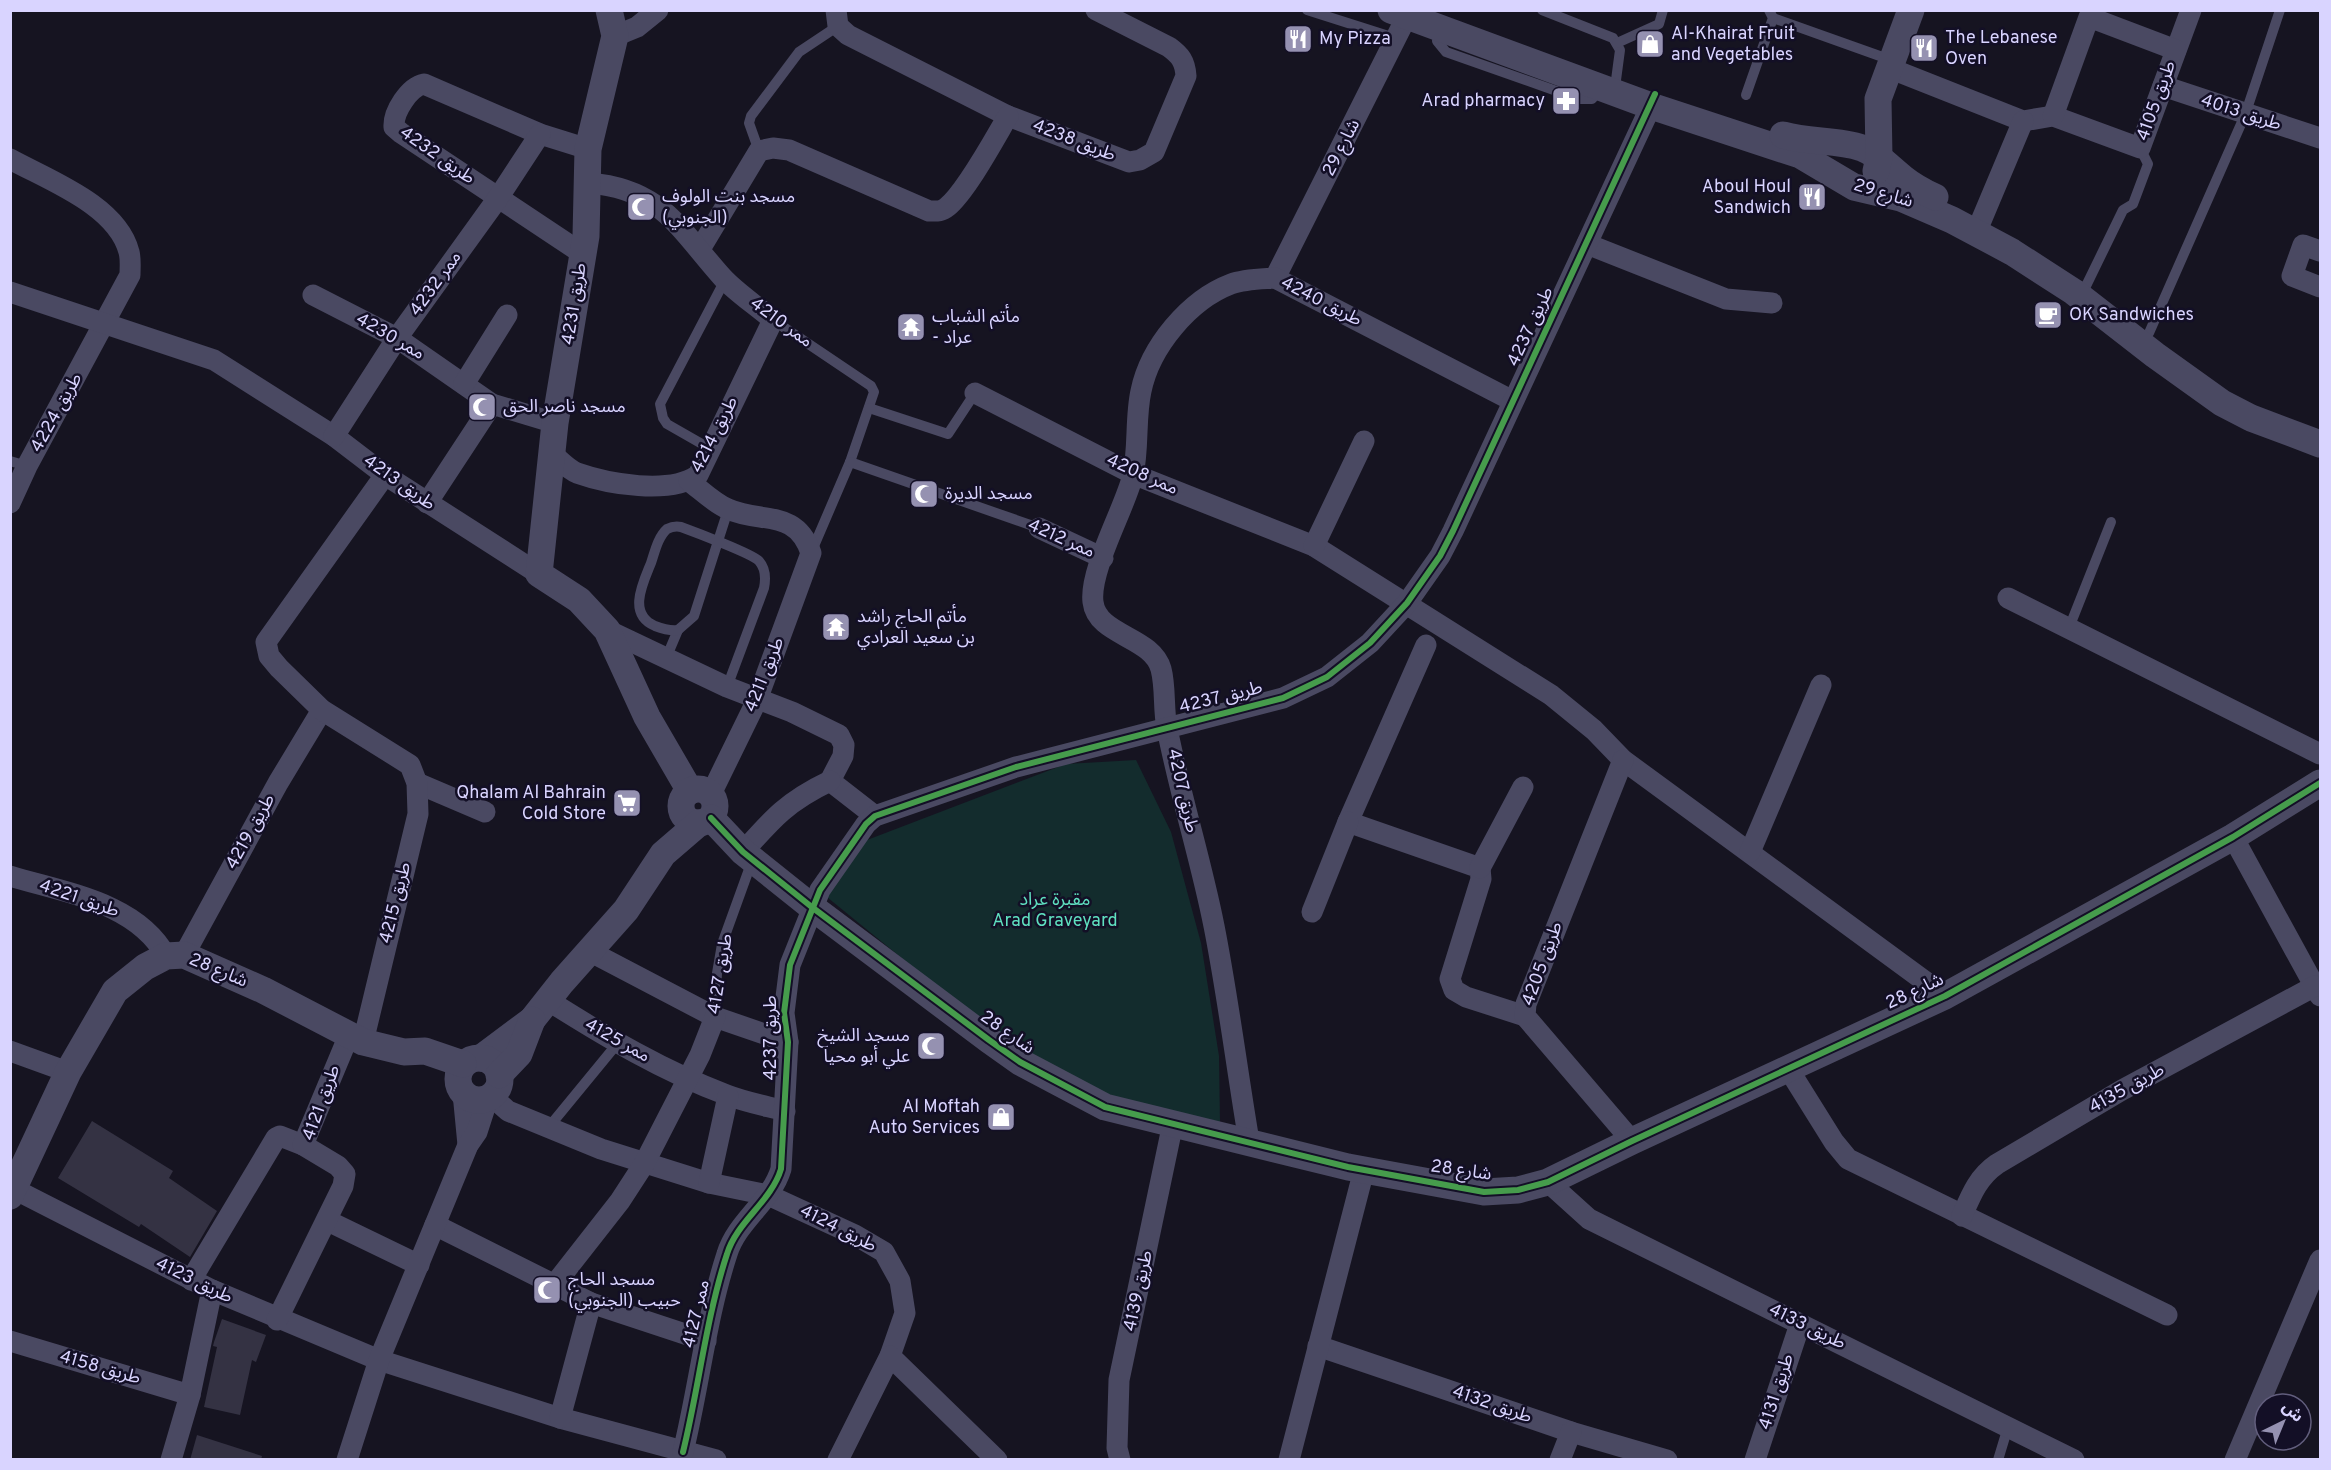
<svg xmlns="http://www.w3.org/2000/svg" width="2331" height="1470" viewBox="0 0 2331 1470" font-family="Overpass,'Noto Sans Arabic',sans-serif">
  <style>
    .green { fill: #132c2d }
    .building { fill: #343243 }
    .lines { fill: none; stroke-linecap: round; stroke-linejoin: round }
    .service { stroke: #4a4962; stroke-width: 10 }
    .minor { stroke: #4a4962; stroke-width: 21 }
    .tertiary { stroke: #4a4962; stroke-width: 27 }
    .cycleway-casing { stroke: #130f26; stroke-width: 10 }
    .cycleway { stroke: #469c4c; stroke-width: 6 }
    .labels { text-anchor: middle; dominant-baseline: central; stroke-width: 5; stroke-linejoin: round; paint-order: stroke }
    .poi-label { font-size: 18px; fill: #d9d4ff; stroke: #130f26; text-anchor: start }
    .street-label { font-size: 18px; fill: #d9d4ff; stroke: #130f26 }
    .park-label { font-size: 18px; fill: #5fe0c0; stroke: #130f26 }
  </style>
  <rect width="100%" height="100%" fill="#161421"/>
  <polygon class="green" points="1136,760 1171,832 1201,943 1219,1056 1220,1125 1103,1094 1018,1053 822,893 854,845 1066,764"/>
  <g class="building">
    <polygon points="92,1121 173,1171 169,1178 217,1211 190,1257 141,1224 139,1227 58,1178"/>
    <polygon points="222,1319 266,1335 256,1362 252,1360 240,1415 204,1407 217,1347 213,1346 214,1342"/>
    <polygon points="197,1435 262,1456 261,1460 190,1460"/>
  </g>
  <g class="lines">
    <g class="service">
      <polyline points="1307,10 1398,39"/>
      <polyline points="1542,10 1613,38 1620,50 1616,80"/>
      <polyline points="1773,18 1891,60"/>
      <polyline points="1440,28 1437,41 1446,52 1579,99 1592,99 1600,90"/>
      <polyline points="1617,43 1659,24 1663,10"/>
      <polyline points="1746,95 1773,18 1769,10"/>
      <polyline points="759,151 749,123 751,116 799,52 838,26"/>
      <polyline points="2086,286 2123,210 2133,204 2148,164 2140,148"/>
      <polyline points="773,320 871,386 874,392 850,462 811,553"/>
      <polyline points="2149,333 2245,115 2280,10"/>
      <polyline points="869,408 948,434 975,393"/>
      <polyline points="709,448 667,424 663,418 660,404 725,280"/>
      <polyline points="10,461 27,466"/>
      <polyline points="850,462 1039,528"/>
      <polyline points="2069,628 2111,522"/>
      <polyline points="667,656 678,630"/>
      <path d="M 727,687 L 764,588 C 766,578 766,569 759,561 C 753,554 692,531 681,527 C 676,526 671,527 667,529 C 658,537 655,551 651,563 C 643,583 627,614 655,626 C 663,629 670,631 678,630 L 694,616 L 728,510"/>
      <polyline points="715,1017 717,973 722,944 752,861"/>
      <polyline points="548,1128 617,1044"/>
      <polyline points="1998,1460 2008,1427"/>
    </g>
    <g class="minor">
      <path d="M 836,10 L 838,26 L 848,35 L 1008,116 L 1129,162 L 1140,160 L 1154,152 L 1186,76 C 1185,61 1180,55 1169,47 L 1096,10"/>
      <polyline points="615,36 637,27 658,10"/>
      <polyline points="1889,68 2023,121 2053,116 2140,148 2191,10"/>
      <polyline points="2163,86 2320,138"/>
      <polyline points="2053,116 2089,17 2176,50"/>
      <path d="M 10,159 C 48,180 117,205 129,252 C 131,259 130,268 130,275 L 27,466 L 10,503"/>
      <polyline points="1981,221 2023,121"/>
      <polyline points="1587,244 1726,299 1772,303"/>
      <path d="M 700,249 L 759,151 L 773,148 L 789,150 L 929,211 C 936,211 941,212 947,207 C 966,192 995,138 1008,116"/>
      <polyline points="2320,251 2303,245 2292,276 2320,287"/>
      <path d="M 583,254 L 401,133 L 394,127 C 393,112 409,87 424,84 L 540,134 L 588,149"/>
      <polyline points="1275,278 1410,10"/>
      <polyline points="10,292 214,360 334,436 385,475 539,574"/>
      <polyline points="313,295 397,338 492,404 555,423"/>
      <polyline points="464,384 507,315"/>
      <polyline points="975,393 1133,474 1314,546 1551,695 1594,730 1623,760 1945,996"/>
      <polyline points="334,436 397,338 498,198 540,134"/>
      <path d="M 551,453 C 559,459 567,469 577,473 C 608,484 670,495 698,475 L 773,320 C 757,306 737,293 723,278 C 679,229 662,189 589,183"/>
      <path d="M 689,481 C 701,490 714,503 728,509 C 761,524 796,508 811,553 L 757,700 L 711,794"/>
      <polyline points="427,503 492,404"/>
      <polyline points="1039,528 1103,558"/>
      <polyline points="1314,546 1364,441"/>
      <polyline points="2008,598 2320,754"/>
      <polyline points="607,630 727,687 792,712 839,735 844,745 843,756 830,781 875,816"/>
      <polyline points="1426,645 1348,822 1480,868 1481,879 1450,979 1454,990 1466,997 1525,1016"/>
      <polyline points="1623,760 1526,1004 1525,1016 1632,1141"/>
      <polyline points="417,783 485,812"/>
      <polyline points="2233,837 2320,996"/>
      <path d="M 743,852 C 773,818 788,801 830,781"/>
      <polyline points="1750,852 1821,685"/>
      <polyline points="1480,868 1523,787"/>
      <path d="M 10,876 C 65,893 136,902 166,956"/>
      <polyline points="1312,912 1348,822"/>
      <polyline points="589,951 715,1017 788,1042"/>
      <polyline points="184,955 278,783 322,710"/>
      <path d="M 549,1001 C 606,1037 663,1071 727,1095 C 745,1102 766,1106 785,1111"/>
      <polyline points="363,1042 418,814 417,783 410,765 322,710 279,668 269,656 266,642 385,475"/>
      <polyline points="10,1051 68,1072"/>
      <polyline points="1789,1070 1834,1142 1848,1159 2167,1315"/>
      <polyline points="463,1093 468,1145"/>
      <polyline points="491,1096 508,1111 601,1149 709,1183 768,1195 855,1235 884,1252 900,1281 905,1313 890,1356 838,1460"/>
      <path d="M 1249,1141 C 1237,1070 1228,997 1214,926 C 1201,860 1180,795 1167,728 C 1163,709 1166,688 1161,669 C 1152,636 1097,636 1093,602 C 1089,570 1125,508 1133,475 C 1139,447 1135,418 1141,391 C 1150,347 1189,300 1231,284 C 1244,279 1261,279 1275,278 L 1513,401"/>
      <polyline points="1548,1182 1589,1219 2074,1460"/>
      <polyline points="709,1183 728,1096"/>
      <polyline points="14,1189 212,1290 379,1360 560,1418 716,1460"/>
      <path d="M 1962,1216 C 1971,1195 1978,1177 1997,1164 L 2122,1090 L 2315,986"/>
      <polyline points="328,1221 419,1265"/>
      <polyline points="435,1225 591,1303 706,1341"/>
      <polyline points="191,1280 276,1138 280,1136 303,1145"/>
      <polyline points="555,1284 620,1201 644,1164 700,1055 715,1017"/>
      <polyline points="277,1320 343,1186 345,1174 338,1166 303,1145 349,1035"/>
      <polyline points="10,1341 190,1395"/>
      <polyline points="1318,1346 1571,1432 1667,1460"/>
      <polyline points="890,1356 997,1460"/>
      <polyline points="560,1418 591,1303"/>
      <path d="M 683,1452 C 699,1387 706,1318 727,1254 C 737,1221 771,1202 781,1169 L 788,1042 L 784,1013 L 790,965 L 820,890 L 866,824 L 875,816 L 1016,767 L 1283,698 L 1327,677 L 1370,643 L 1407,603 L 1440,556 L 1453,531 L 1651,106"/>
      <polyline points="171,1460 190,1395 212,1290"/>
      <polyline points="347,1460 379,1360 468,1145 477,1132 488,1098"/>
      <polyline points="1120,1460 1117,1448 1119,1380 1173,1123"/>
      <polyline points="1289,1460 1364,1170"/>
      <polyline points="1560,1460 1571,1432"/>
      <polyline points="1755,1460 1800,1324"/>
      <polyline points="2235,1460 2320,1260"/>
    </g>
    <g class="tertiary">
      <polyline points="609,10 615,36 588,149 586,236 555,423 539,574 579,600 607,630 647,717 690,791"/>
      <polyline points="1391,10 1651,106 1800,155 1854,187 1901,198 1952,220 2012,252 2074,292 2155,355 2222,403 2251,418 2320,444"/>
      <path d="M 1783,135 C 1809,143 1837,139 1862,148 C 1878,154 1889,167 1903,178 C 1913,186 1924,192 1935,197"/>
      <polyline points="1876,171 1879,158 1878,99 1911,10"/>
      <circle cx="698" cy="806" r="17"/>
      <polyline points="711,818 743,852 813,908 989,1040 1020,1062 1105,1107 1348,1167 1484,1192 1518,1190 1548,1182 1632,1141 1945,996 2233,837 2320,783"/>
      <polyline points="481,1058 532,1020 562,982 626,910 663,854 699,823"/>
      <circle cx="479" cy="1079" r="21"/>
      <polyline points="499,1075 519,1054 532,1020"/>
      <polyline points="10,1196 68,1072 115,991 145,967 166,956 184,955 263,990 363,1042 404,1052 425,1051 463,1064"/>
    </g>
    <g class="cycleway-casing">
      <g id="cycleway">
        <polyline points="711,818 743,852 813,908 989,1040 1020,1062 1105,1107 1348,1167 1484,1192 1518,1190 1548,1182 1632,1141 1945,996 2233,837 2320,783"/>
        <path d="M 683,1452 C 699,1387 706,1318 727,1254 C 737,1221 771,1202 781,1169 L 788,1042 L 784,1013 L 790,965 L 820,890 L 866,824 L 875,816 L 1016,767 L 1283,698 L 1327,677 L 1370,643 L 1407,603 L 1440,556 L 1453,531 L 1655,94"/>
      </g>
    </g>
    <use href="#cycleway" class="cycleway"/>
  </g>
  <defs>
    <g id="restaurant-square" transform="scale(1.5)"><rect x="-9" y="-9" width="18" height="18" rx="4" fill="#9591b1" stroke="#130f26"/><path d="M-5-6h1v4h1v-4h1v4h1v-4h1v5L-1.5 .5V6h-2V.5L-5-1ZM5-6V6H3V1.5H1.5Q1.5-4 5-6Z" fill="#fff"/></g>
    <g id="shop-square" transform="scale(1.5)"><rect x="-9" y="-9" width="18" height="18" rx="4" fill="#9591b1" stroke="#130f26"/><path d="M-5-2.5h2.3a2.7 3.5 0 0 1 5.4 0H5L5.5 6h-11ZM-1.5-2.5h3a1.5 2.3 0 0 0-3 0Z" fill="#fff"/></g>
    <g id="pharmacy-square" transform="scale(1.5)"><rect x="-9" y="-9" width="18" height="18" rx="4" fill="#9591b1" stroke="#130f26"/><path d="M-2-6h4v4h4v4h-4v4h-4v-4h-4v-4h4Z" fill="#fff"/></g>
    <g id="mosque-square" transform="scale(1.5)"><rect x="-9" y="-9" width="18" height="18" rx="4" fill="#9591b1" stroke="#130f26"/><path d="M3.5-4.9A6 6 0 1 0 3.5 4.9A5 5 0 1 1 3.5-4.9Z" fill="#fff"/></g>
    <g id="cafe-square" transform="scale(1.5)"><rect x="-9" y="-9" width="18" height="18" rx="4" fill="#9591b1" stroke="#130f26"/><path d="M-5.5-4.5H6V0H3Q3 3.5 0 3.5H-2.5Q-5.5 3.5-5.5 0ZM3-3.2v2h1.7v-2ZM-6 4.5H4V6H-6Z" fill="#fff"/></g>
    <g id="temple-square" transform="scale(1.5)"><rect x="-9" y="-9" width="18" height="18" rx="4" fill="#9591b1" stroke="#130f26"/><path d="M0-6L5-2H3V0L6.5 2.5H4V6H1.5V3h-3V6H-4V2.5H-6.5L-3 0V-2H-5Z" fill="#fff"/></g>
    <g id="supermarket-square" transform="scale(1.5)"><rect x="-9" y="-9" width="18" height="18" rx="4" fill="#9591b1" stroke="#130f26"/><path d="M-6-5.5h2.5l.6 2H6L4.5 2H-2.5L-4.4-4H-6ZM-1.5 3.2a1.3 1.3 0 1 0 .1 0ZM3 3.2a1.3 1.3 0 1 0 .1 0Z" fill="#fff"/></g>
  </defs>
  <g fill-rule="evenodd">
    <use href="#restaurant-square" x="1298" y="39"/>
    <use href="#shop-square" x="1650" y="44"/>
    <use href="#restaurant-square" x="1924" y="48"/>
    <use href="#pharmacy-square" x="1566" y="101"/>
    <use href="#restaurant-square" x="1812" y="197"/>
    <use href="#mosque-square" x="641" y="207"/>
    <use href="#cafe-square" x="2048" y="315"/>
    <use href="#temple-square" x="911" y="327"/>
    <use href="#mosque-square" x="482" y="407"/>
    <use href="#mosque-square" x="924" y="494"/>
    <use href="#temple-square" x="836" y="627"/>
    <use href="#supermarket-square" x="627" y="803"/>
    <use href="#mosque-square" x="931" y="1046"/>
    <use href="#shop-square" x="1001" y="1117"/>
    <use href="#mosque-square" x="547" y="1290"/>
  </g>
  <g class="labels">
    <g class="poi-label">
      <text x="1671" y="34">Al-Khairat Fruit<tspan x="1671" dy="21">and Vegetables</tspan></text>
      <text x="1945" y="38">The Lebanese<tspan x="1945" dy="21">Oven</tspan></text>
      <text x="1319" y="39">My Pizza</text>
      <text x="1545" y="101" text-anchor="end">Arad pharmacy</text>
      <text x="1791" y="187" text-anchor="end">Aboul Houl<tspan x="1791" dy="21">Sandwich</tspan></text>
      <text x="662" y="197">مسجد بنت الولوف<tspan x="662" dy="21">(الجنوبي)</tspan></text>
      <text x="2069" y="315">OK Sandwiches</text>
      <text x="932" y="317">مأتم الشباب<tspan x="932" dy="21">- عراد</tspan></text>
      <text x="503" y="407">مسجد ناصر الحق</text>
      <text x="945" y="494">مسجد الديرة</text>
      <text x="857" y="617">مأتم الحاج راشد<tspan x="857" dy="21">بن سعيد العرادي</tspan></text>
      <text x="606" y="793" text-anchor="end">Qhalam Al Bahrain<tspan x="606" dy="21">Cold Store</tspan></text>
      <text x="910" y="1036" text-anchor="end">مسجد الشيخ<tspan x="910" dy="21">علي أبو محيا</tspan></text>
      <text x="980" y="1107" text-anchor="end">Al Moftah<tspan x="980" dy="21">Auto Services</tspan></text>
      <text x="568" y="1280">مسجد الحاج<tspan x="568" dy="21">حبيب (الجنوبي)</tspan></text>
    </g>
    <g class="street-label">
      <text transform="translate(2157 101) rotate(-70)">طريق 4105</text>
      <text transform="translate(2241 113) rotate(18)">طريق 4013</text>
      <text transform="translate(1074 141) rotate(21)">طريق 4238</text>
      <text transform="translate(1342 148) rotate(-63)">شارع 29</text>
      <text transform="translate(437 156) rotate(35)">طريق 4232</text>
      <text transform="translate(1883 194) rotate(17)">شارع 29</text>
      <text transform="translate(436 284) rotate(-54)">ممر 4232</text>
      <text transform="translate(1321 302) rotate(27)">طريق 4240</text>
      <text transform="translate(575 304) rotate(-81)">طريق 4231</text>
      <text transform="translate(781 323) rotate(36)">ممر 4210</text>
      <text transform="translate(1531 327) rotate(-65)">طريق 4237</text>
      <text transform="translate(390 337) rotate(30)">ممر 4230</text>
      <text transform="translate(57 413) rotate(-61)">طريق 4224</text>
      <text transform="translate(715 435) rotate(-63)">طريق 4214</text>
      <text transform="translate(1142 475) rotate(24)">ممر 4208</text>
      <text transform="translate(399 483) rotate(35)">طريق 4213</text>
      <text transform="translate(1061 539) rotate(24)">ممر 4212</text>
      <text transform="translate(765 675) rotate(-68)">طريق 4211</text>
      <text transform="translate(1221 698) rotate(-14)">طريق 4237</text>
      <text transform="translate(1182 791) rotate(77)">طريق 4207</text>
      <text transform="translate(251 832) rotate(-61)">طريق 4219</text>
      <text transform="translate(79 899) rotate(19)">طريق 4221</text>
      <text transform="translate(396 903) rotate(-76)">طريق 4215</text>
      <text transform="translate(1543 964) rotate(-70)">طريق 4205</text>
      <text transform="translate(218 971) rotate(23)">شارع 28</text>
      <text transform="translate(721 974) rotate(-81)">طريق 4127</text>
      <text transform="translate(1915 992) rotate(-25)">شارع 28</text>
      <text transform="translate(1007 1033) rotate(35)">شارع 28</text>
      <text transform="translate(771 1038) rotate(-90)">طريق 4237</text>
      <text transform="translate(617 1041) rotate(29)">ممر 4125</text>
      <text transform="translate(2127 1089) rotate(-29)">طريق 4135</text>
      <text transform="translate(322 1103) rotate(-70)">طريق 4121</text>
      <text transform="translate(1461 1171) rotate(8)">شارع 28</text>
      <text transform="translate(838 1229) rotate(27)">طريق 4124</text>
      <text transform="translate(194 1281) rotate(26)">طريق 4123</text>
      <text transform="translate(1139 1291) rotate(-78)">طريق 4139</text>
      <text transform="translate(697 1314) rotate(-77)">ممر 4127</text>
      <text transform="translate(1807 1327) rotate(26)">طريق 4133</text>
      <text transform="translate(100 1368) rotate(16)">طريق 4158</text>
      <text transform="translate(1777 1392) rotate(-72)">طريق 4131</text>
      <text transform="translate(1492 1405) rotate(19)">طريق 4132</text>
    </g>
    <g class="park-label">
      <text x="1055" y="900">مقبرة عراد<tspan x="1055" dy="21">Arad Graveyard</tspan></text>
    </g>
  </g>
  <rect width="2331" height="1470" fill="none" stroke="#d9d4ff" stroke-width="24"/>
  <g transform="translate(2283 1422) rotate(43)"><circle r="28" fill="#130f26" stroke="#625e7d" stroke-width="1.5"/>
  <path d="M0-4.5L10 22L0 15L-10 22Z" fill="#9591b1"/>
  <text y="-9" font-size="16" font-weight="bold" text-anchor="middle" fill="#d9d4ff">ش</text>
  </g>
</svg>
